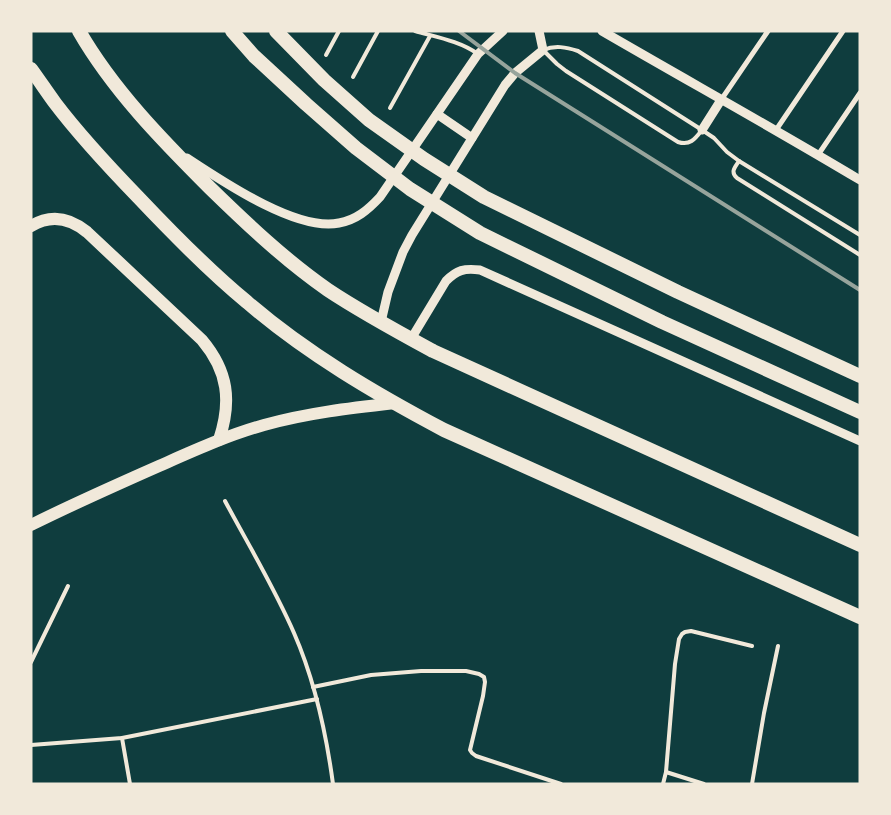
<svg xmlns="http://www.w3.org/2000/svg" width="891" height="815" viewBox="0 0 891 815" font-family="'Zilla Slab',serif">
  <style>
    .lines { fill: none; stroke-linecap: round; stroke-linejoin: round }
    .service { stroke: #f1e9da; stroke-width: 4 }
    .minor { stroke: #f1e9da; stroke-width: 5 }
    .tertiary { stroke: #f1e9da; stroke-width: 9 }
    .primary { stroke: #f1e9da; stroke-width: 12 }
    .trunk { stroke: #f1e9da; stroke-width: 14 }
    .rail { stroke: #97a49c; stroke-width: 4 }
  </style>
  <rect width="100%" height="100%" fill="#0f3d3e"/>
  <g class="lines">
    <g class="service">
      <path d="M 415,31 C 436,37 460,41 478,54"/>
      <polyline points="326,55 339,31"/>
      <polyline points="353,77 378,31"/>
      <polyline points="390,108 430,36"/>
      <path d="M 702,130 C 695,139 690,146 678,142 L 566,71 L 557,64 L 543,50 C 555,45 566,47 578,51 L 702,130 L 714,138 L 727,152 L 739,161 L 860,235"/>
      <path d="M 739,161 C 735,167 730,172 737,178 L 860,255"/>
      <path d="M 225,501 C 248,544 274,587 294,633 C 315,681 326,732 333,784"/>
      <polyline points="31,662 68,586"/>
      <polyline points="313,687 371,675 421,671 466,671 479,674 484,677 485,682 483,696 470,750 472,753 476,756 561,784"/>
      <polyline points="122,738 130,784"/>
      <polyline points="31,745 122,738 317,699"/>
      <polyline points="666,772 675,664 679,639 682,634 685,632 691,631 752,646"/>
      <polyline points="663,784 666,772 704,784"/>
      <polyline points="752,784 764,713 778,646"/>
    </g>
    <g class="minor">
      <polyline points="721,100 768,31"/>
      <polyline points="776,130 843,31"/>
      <polyline points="818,155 860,93"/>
    </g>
    <g class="tertiary">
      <path d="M 602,31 C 688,81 775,129 860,180"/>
      <polyline points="437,114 472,138"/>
      <polyline points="702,130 721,100"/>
      <path d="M 187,158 C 222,181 297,232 339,223 C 356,220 368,210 380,197 L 478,54 L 503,31"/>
      <polyline points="381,322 388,292 403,252 412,235 505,85 515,73 543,50 539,31"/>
      <path d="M 411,339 L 446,281 C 457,270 464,268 480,270 L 860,441"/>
    </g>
    <g class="primary">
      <path d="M 31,226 C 51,214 70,218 87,232 L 202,340 C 228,371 232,401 219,440"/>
      <path d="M 31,525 C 73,504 116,485 159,466 C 193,451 228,435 264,425 C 307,413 351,408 395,403"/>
    </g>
    <g class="trunk">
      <path d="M 79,31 C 113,90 162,140 210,188 C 247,224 285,260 328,290 C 361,312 398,332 433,351 L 860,545"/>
      <polyline points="232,31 254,56 306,104 356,148 410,189 480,233 662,322 860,412"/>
      <polyline points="276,31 324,80 369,120 424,159 484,197 678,292 860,376"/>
      <path d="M 31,69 C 39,80 47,92 55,103 C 80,136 109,167 138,197 C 173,234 208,270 247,302 C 306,353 376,394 444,430 L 860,617"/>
    </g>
    <polyline class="rail" points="459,31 515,73 577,112 860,290"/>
  </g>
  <rect width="891" height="815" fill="none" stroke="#f1e9da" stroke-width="65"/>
</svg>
